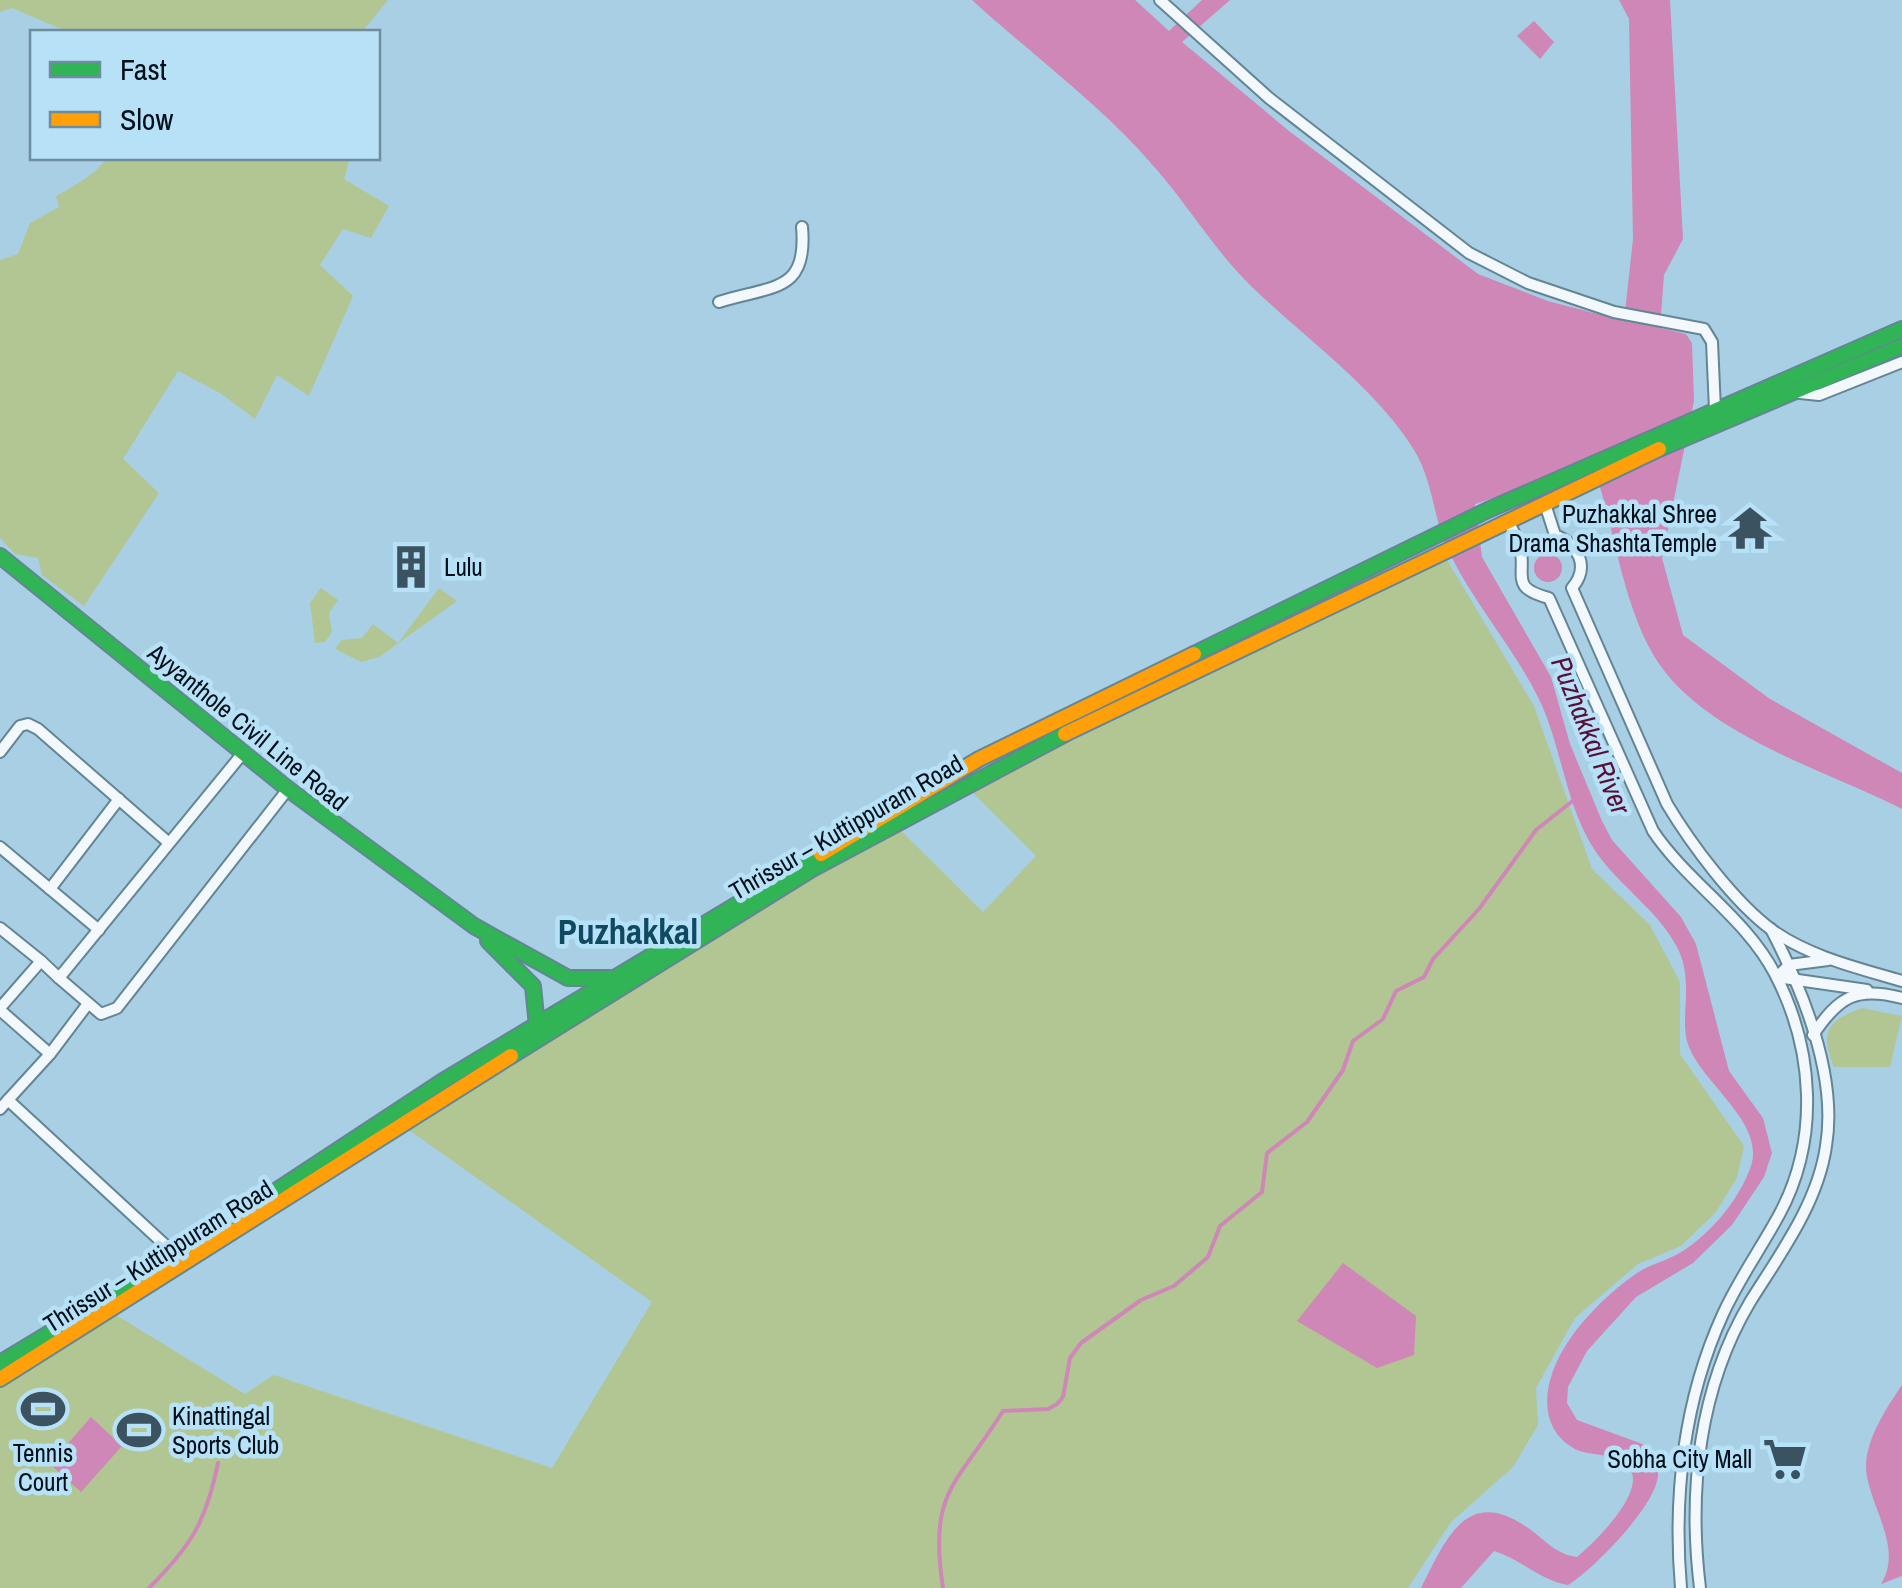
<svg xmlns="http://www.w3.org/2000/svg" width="1902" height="1588" viewBox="0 0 1902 1588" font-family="'Archivo Narrow',sans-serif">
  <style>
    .green { fill: #b2c694 }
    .water { fill: #ce87b6 }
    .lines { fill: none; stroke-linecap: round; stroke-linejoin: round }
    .stream { stroke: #ce87b6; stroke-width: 4 }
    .street-casing { stroke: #638595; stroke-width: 14 }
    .fast-casing { stroke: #638595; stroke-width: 18 }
    .slow-casing { stroke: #638595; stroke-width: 18 }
    .street { stroke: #f2f8fb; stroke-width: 10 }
    .fast { stroke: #30b455; stroke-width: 14 }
    .slow { stroke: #ff9f0a; stroke-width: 14 }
    .labels { text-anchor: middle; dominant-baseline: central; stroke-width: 9; stroke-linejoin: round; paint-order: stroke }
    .poi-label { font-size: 25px; fill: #000f19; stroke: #b7e1f7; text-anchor: end }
    .street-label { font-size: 25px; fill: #000f19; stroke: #b7e1f7 }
    .water-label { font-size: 28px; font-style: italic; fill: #590e38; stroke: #b7e1f7 }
    .district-label { font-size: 35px; font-weight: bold; fill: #0f4a62; stroke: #b7e1f7 }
  </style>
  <rect width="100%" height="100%" fill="#a8cfe4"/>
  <g class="green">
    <polygon points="0,0 388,0 362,32 68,32 12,8 0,12"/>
    <path d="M 107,158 L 350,158 L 344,179 L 389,206 L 371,238 L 343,229 L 320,265 L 353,296 L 309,396 L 277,375 L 255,419 L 220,393 L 178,371 L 123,459 L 159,493 L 84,606 L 42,575 L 38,558 L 15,554 L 0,538 L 0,260 L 18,254 L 30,223 L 59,207 L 56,196 C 73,187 97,173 107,158 Z"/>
    <polygon points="1447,560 1534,706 1592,869 1650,925 1680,982 1680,1054 1744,1146 1737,1178 1716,1212 1681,1246 1638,1264 1575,1318 1536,1388 1538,1425 1513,1467 1451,1522 1408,1588 0,1588 0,1388 116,1315 245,1394 274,1375 552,1468 652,1302 409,1130 577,1021 897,827 983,912 1036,856 970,790"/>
    <polygon points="321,588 338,600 329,613 332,632 325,642 315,643 310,603"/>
    <polygon points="439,588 457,601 379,657 361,662 335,649 342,640 362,638 373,624 398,643"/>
    <path d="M 1862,1008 L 1902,1016 L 1890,1067 L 1834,1067 C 1820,1032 1826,1021 1862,1008 Z"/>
  </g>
  <g class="water">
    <path d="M 972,0 L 1135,0 L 1169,31 L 1202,0 L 1230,0 L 1182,42 L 1289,131 L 1478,274 L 1548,301 L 1624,321 L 1633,239 L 1629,19 L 1619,0 L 1670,0 L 1683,239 L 1664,275 L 1660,328 L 1686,334 L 1692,343 L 1694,401 L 1662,558 L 1683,635 L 1770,699 L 1902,773 L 1902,809 C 1822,768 1692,732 1649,647 C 1620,591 1614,525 1593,465 L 1475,504 L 1482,557 L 1551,677 L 1570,744 L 1602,821 L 1612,840 L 1681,917 L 1696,944 L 1729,1071 L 1763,1118 L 1772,1153 L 1764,1177 L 1732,1225 L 1693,1263 L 1636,1297 L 1587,1351 L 1568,1387 L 1567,1403 L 1577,1420 L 1645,1445 C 1651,1453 1658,1463 1658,1474 C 1658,1504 1593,1570 1568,1585 C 1540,1580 1520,1559 1494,1551 L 1461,1588 L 1421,1588 C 1447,1536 1468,1484 1531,1530 C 1547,1542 1556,1554 1577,1557 C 1594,1543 1657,1483 1623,1462 C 1610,1453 1589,1456 1575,1449 C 1545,1433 1542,1400 1553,1371 C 1567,1333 1604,1296 1637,1273 C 1649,1265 1662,1262 1674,1256 C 1706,1240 1739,1201 1751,1166 C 1765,1123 1704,1085 1689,1047 C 1678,1021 1695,984 1678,949 C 1658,909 1618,886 1594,849 C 1565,804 1562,747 1539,699 C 1514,648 1475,605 1450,554 C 1433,521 1434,482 1414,450 C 1378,390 1303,336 1252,287 C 1215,251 1190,208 1157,170 C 1103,106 1033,56 972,0 Z"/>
    <polygon points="1534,21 1554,42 1540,59 1517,36"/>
    <circle cx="1548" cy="568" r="14"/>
    <polygon points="1343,1263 1416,1316 1414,1355 1377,1368 1297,1321"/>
    <path d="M 1902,1385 L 1902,1576 L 1881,1584 C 1902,1550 1875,1515 1867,1477 C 1861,1446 1885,1410 1902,1385 Z"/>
    <polygon points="91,1417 122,1446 81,1492 50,1464"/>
  </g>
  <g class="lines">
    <g class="stream">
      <path d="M 149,1588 C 191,1546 206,1522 218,1463"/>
      <path d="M 943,1588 C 928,1491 956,1486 1003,1411 L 1048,1409 L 1057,1404 L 1063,1397 L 1070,1358 L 1081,1343 L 1141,1300 L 1174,1286 L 1208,1257 L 1220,1226 L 1262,1192 L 1267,1153 L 1307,1122 L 1343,1070 L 1353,1041 L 1383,1019 L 1396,991 L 1424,977 L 1433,959 L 1479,909 L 1536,830 L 1575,799"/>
    </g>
    <g class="street-casing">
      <g id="street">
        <polyline points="1160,0 1269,98 1469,253 1528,283 1614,312 1704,329 1712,342 1715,410"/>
        <path d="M 719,302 C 773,285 808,293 802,227"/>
        <polyline points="1791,392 1819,395 1902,362"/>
        <path d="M 1545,504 L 1555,535 C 1579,545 1590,567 1572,588 L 1667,804 C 1691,844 1734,902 1772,930 C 1810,957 1858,968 1902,981"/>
        <path d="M 1508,520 C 1512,530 1519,540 1521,550 C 1525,578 1511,588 1549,598 L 1653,831 C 1688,883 1746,918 1775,974 C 1814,1049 1820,1139 1779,1215 C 1761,1248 1739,1279 1723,1314 C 1684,1399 1673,1495 1681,1588"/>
        <polyline points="0,752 20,726 28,724 38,729 169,843"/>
        <polyline points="0,847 99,930"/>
        <polyline points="50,889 119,799"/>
        <polyline points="0,928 41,961 0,1008"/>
        <polyline points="1828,960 1789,965 1777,977 1867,990"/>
        <polyline points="41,961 59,978 243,753"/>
        <polyline points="59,978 101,1014 117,1008 288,789"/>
        <polyline points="0,1010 50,1054 8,1100"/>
        <path d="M 1813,1035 C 1839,996 1857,986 1902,998"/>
        <polyline points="50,1054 87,1005"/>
        <polyline points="0,1109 8,1100 177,1256"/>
        <path d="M 1700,1588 C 1688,1490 1699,1388 1750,1302 C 1780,1254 1818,1203 1826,1146 C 1838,1075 1803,991 1771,929"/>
      </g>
    </g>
    <g class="fast-casing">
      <g id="fast">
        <polyline points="1659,449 1902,346"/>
        <polyline points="0,556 288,789 474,926 568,978 613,978"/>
        <polyline points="1194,654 1488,510 1902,329"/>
        <polyline points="488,941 533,986 537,1026"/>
        <polyline points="511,1056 812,869 1065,734"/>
        <polyline points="0,1363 177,1256 443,1081 821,854"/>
      </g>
    </g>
    <g class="slow-casing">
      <g id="slow">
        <polyline points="1065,734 1659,449"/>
        <polyline points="821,854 979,759 1194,654"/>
        <polyline points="0,1379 511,1056"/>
      </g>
    </g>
    <use href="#street" class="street"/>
    <use href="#fast" class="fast"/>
    <use href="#slow" class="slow"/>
  </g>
  <defs>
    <g id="temple-bare" transform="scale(3.45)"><path d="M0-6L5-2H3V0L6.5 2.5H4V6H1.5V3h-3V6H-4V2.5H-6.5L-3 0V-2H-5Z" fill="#3b5260" stroke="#b7e1f7" stroke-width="2.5" paint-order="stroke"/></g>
    <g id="building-bare" transform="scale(3.45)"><path d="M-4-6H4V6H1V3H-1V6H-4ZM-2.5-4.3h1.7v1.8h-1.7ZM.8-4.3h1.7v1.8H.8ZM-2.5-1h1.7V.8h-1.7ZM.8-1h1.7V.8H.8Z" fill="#3b5260" stroke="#b7e1f7" stroke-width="2.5" paint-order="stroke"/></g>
    <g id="stadium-bare" transform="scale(3.45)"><path d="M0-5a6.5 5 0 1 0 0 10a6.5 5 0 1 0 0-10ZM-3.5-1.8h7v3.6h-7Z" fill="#3b5260" stroke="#b7e1f7" stroke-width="2.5" paint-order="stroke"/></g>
    <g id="supermarket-bare" transform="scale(3.45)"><path d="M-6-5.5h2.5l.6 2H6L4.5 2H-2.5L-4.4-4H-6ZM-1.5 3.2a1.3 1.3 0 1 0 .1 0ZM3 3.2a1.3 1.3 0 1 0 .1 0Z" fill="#3b5260" stroke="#b7e1f7" stroke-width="2.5" paint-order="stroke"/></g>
  </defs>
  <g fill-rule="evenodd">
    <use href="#temple-bare" x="1750" y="528"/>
    <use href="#building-bare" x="411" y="567"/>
    <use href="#stadium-bare" x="43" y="1409"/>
    <use href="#stadium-bare" x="139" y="1430"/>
    <use href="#supermarket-bare" x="1785" y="1459"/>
  </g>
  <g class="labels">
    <g class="poi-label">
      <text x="1717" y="514">Puzhakkal Shree<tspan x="1717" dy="29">Drama ShashtaTemple</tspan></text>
      <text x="444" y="567" text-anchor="start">Lulu</text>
      <text x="172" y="1416" text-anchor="start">Kinattingal<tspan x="172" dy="29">Sports Club</tspan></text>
      <text x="43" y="1453" text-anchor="middle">Tennis<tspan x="43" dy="29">Court</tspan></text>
      <text x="1752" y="1459">Sobha City Mall</text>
    </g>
    <g class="street-label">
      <text transform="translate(248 727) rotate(39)">Ayyanthole Civil Line Road</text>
      <text transform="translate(846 827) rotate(-30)">Thrissur – Kuttippuram Road</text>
      <text transform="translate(158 1256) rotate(-32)">Thrissur – Kuttippuram Road</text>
    </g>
    <g class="water-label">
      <text transform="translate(1591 735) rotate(68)">Puzhakkal River</text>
    </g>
    <g class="district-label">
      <text x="628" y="931">Puzhakkal</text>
    </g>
  </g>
  <rect x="30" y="30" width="350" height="130" fill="#b7e1f7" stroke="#6e8d9e" stroke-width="2.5"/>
  <rect x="50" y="62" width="50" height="15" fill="#30b455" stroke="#6e8d9e" stroke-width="2.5"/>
  <text x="120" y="80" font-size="30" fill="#000f19">Fast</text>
  <rect x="50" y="112" width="50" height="15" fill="#ff9f0a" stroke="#6e8d9e" stroke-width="2.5"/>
  <text x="120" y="130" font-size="30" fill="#000f19">Slow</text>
</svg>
